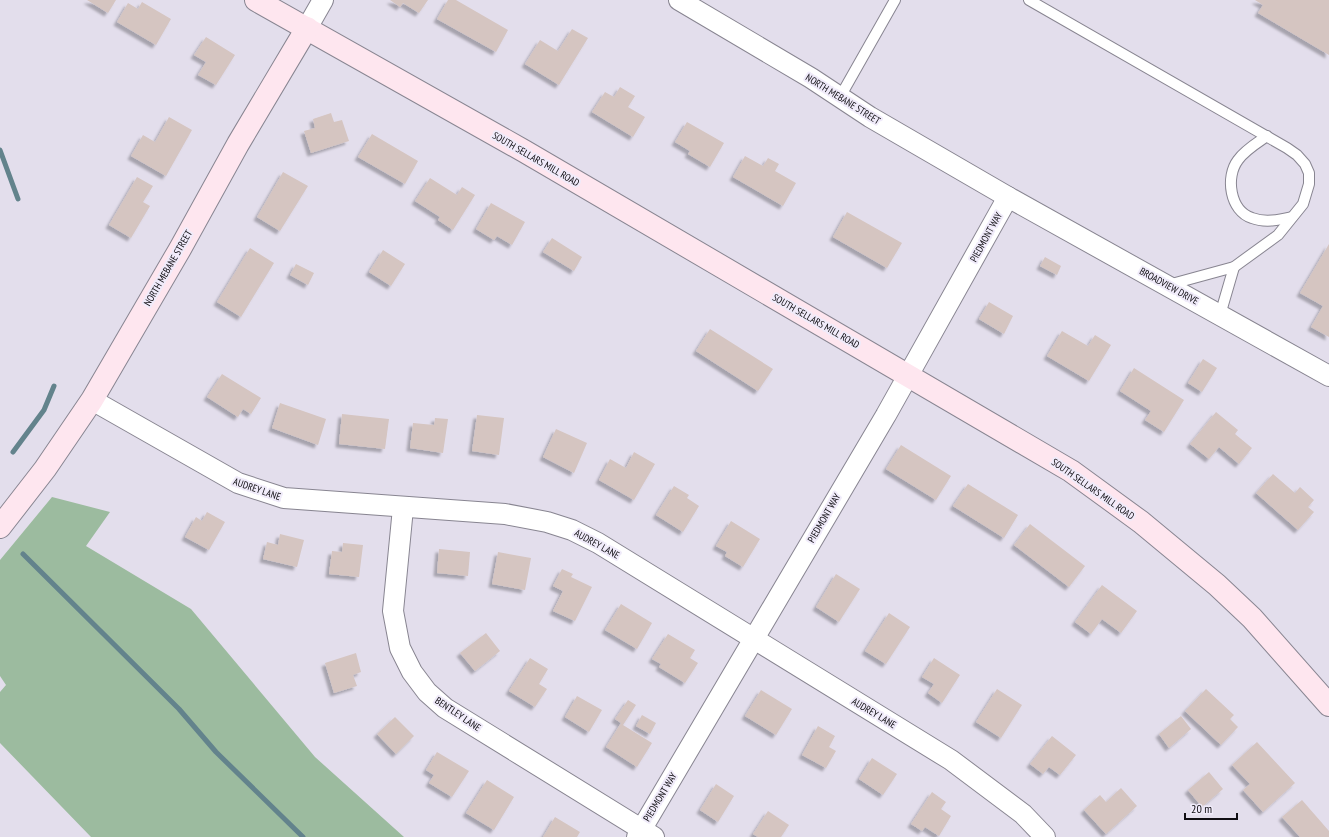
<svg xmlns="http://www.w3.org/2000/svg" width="1329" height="837" viewBox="0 0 1329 837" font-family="'PT Sans Narrow',sans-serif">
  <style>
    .forest { fill: #9cbb9f }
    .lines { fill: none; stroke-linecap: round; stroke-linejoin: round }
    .stream { stroke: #63838c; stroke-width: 5 }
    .building { fill: #d5c5c1; filter: url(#shadow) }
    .service-casing { stroke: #888591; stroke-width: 12 }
    .minor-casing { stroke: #888591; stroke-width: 22 }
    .secondary-casing { stroke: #888591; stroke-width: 24 }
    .service { stroke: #fff; stroke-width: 10 }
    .minor { stroke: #fff; stroke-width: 20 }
    .secondary { stroke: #fee6ef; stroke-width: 22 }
    .labels { text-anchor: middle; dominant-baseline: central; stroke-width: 4; stroke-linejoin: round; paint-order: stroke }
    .street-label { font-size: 10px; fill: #0f0d12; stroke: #f0ebfa }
  </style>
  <defs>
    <filter id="shadow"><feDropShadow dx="-3.5" dy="3.5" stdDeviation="1" flood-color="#0004"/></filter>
  </defs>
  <rect width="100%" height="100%" fill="#e3deec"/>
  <polygon class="forest" points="52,497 110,512 86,546 191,609 315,757 404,837 91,837 0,743 0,692 6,685 0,676 0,560"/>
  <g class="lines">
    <g class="stream">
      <polyline points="0,150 18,199"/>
      <polyline points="13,452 44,410 54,386"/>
      <polyline points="23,554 179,709 216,752 303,837"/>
    </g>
  </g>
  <g class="building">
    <polygon points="87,0 116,0 108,13"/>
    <polygon points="390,0 428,0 419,13 403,3 400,7"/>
    <polygon points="448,0 456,0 508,30 496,52 437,19"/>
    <polygon points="1255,0 1329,0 1329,55 1258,13 1263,5"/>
    <polygon points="142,2 171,19 156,45 117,22 128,3 138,9"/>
    <polygon points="572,29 588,38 559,85 525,64 540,40 558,51"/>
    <polygon points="206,37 235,55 216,85 198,75 206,62 194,55"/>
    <polygon points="620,87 635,96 628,107 645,117 633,137 592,112 605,92 614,97"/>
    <polygon points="331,113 334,122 342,120 349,141 311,153 304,131 315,128 313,119"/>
    <polygon points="169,117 192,130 166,176 131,156 143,135 155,142"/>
    <polygon points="687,122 724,143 710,167 688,154 690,151 675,142"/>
    <polygon points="372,134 418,161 405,184 358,157"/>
    <polygon points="745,156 763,166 768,158 779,164 775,171 796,183 783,206 733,177"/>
    <polygon points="283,172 308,186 280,231 257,217"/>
    <polygon points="137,177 153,186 143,202 150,206 131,238 109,225"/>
    <polygon points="430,178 457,195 462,187 475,195 453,230 438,220 440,217 415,201"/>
    <polygon points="491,203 525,222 512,245 497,236 494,240 476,229"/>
    <polygon points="847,212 902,243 887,268 833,237"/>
    <polygon points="552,238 582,257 574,271 543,252"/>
    <polygon points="1329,244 1329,337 1311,327 1323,306 1300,293"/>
    <polygon points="250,248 274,263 241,317 217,302"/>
    <polygon points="383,250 405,264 391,286 369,272"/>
    <polygon points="1045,257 1061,266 1057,275 1040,266"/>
    <polygon points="296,264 314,273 308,285 290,275"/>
    <polygon points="989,302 1013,316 1004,334 979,319"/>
    <polygon points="710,329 773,369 758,391 696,351"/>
    <polygon points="1062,331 1088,346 1095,335 1111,345 1089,381 1047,356"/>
    <polygon points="1203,359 1217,368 1202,392 1188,383"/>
    <polygon points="1134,368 1184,400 1164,432 1145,420 1151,411 1120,391"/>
    <polygon points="222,374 261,398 251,414 243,409 238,417 207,397"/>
    <polygon points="280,403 326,419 318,445 272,428"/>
    <polygon points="1216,412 1238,430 1235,434 1252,448 1239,464 1219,447 1209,459 1190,444"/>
    <polygon points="342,414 389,419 385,449 339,444"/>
    <polygon points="477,415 504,418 499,455 472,451"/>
    <polygon points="435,418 448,419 443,453 410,448 413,423 434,425"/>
    <polygon points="556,429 587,443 574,473 543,457"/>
    <polygon points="901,445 951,476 936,500 886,469"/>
    <polygon points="634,452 655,464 634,500 599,480 610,459 626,468"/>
    <polygon points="1273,474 1295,493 1300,487 1314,500 1308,507 1314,512 1298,530 1256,493"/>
    <polygon points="968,484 1018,515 1004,538 953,506"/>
    <polygon points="674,486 689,495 687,498 699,506 683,532 656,515"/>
    <polygon points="207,512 225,522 209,550 185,537 196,517 202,521"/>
    <polygon points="731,521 760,539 743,567 725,556 727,552 716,546"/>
    <polygon points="1030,524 1085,566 1069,587 1014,545"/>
    <polygon points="280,534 304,540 297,567 263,559 267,542 278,545"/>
    <polygon points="343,543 363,545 359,577 329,574 332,551 342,552"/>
    <polygon points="439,549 470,552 468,576 437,573"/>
    <polygon points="498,552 531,558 525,590 492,584"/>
    <polygon points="562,569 573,574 571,577 592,587 575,621 553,611 563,591 553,586"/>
    <polygon points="836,574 860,589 839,622 816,607"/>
    <polygon points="1102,585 1137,611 1121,633 1102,619 1091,634 1075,622"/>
    <polygon points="621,604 652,623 637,649 605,630"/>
    <polygon points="889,613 910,627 886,664 865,651"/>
    <polygon points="486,633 500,651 475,671 460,653"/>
    <polygon points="668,634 695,650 690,658 698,663 685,683 659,667 661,664 652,659"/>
    <polygon points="356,653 361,672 353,675 357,686 334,693 325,663"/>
    <polygon points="530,658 548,669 539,684 547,689 535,707 509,691"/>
    <polygon points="934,658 960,675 942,703 928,693 934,684 922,677"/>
    <polygon points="997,689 1022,705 1001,738 976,722"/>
    <polygon points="1206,689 1234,715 1230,719 1238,727 1221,745 1185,711"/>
    <polygon points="761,690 792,709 776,735 745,716"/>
    <polygon points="577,696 602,710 589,732 565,717"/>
    <polygon points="628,700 636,705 623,725 652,743 637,767 606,747 621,723 615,719"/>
    <polygon points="642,715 656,723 650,734 636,726"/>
    <polygon points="1181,716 1191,729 1169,748 1159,734"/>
    <polygon points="395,717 414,736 396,754 377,734"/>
    <polygon points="818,726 835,736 829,747 836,751 826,768 802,755"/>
    <polygon points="1052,736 1076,755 1060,775 1049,767 1043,774 1030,764"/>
    <polygon points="1257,742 1295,783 1263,812 1243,790 1250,784 1232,765"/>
    <polygon points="437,752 469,771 452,797 429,783 434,775 426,770"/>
    <polygon points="872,758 897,774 883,795 859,779"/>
    <polygon points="1209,772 1223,789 1202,807 1188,790"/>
    <polygon points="487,780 514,797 494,830 466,813"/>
    <polygon points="716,784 734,796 718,822 700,810"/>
    <polygon points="1121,788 1137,806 1106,834 1084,810 1100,795 1106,802"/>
    <polygon points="932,792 946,802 941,809 951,816 939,836 925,827 922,831 911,824"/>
    <polygon points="1302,800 1329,831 1329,837 1300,837 1282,817"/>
    <polygon points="768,811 789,825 781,837 758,837 753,834"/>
    <polygon points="555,817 580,832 577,837 543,837"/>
  </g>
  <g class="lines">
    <g class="service-casing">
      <g id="service">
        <polyline points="1029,0 1287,148 1297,155 1305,164 1309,173 1309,184 1303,204 1278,235 1234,267 1168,285"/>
        <polyline points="840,97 895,0"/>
        <path d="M 1267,136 C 1257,143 1245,150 1238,160 C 1225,177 1230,211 1252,218 C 1265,223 1279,220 1292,217"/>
        <polyline points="1220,315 1234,267"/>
      </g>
    </g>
    <g class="minor-casing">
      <g id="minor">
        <polyline points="679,0 811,78 870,117 1008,197 1329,376"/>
        <polyline points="307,28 323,0"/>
        <polyline points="92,400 238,483 284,498 505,514 547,522 572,530 598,543 951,760 1023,814 1045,837"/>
        <polyline points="403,508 393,611 400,648 412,672 427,692 445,708 654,837"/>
        <polyline points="637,837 886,415 1008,197"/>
      </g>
    </g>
    <g class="secondary-casing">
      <g id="secondary">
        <polyline points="256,0 524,151 1071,471 1141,522 1217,585 1252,618 1329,705"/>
        <polyline points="0,527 45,469 92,400 180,249 238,144 307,28"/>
      </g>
    </g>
    <use href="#service" class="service"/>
    <use href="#minor" class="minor"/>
    <use href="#secondary" class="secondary"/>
  </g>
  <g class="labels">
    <g class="street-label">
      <text transform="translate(843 99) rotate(32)">NORTH MEBANE STREET</text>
      <text transform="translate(536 159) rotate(30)">SOUTH SELLARS MILL ROAD</text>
      <text transform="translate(986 237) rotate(-61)">PIEDMONT WAY</text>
      <text transform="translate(168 268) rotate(-60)">NORTH MEBANE STREET</text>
      <text transform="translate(1169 286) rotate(29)">BROADVIEW DRIVE</text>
      <text transform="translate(816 321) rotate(30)">SOUTH SELLARS MILL ROAD</text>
      <text transform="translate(257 489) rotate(19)">AUDREY LANE</text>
      <text transform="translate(1093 489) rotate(35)">SOUTH SELLARS MILL ROAD</text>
      <text transform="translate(824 518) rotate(-60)">PIEDMONT WAY</text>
      <text transform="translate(597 544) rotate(29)">AUDREY LANE</text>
      <text transform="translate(874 713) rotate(31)">AUDREY LANE</text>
      <text transform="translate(458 714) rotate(34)">BENTLEY LANE</text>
      <text transform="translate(660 797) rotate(-59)">PIEDMONT WAY</text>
    </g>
  </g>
  <path d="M1185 813v6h52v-6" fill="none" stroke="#0f0d12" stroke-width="2"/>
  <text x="1191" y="813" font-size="12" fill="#0f0d12" stroke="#f0ebfa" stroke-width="3" paint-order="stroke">20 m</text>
</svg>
